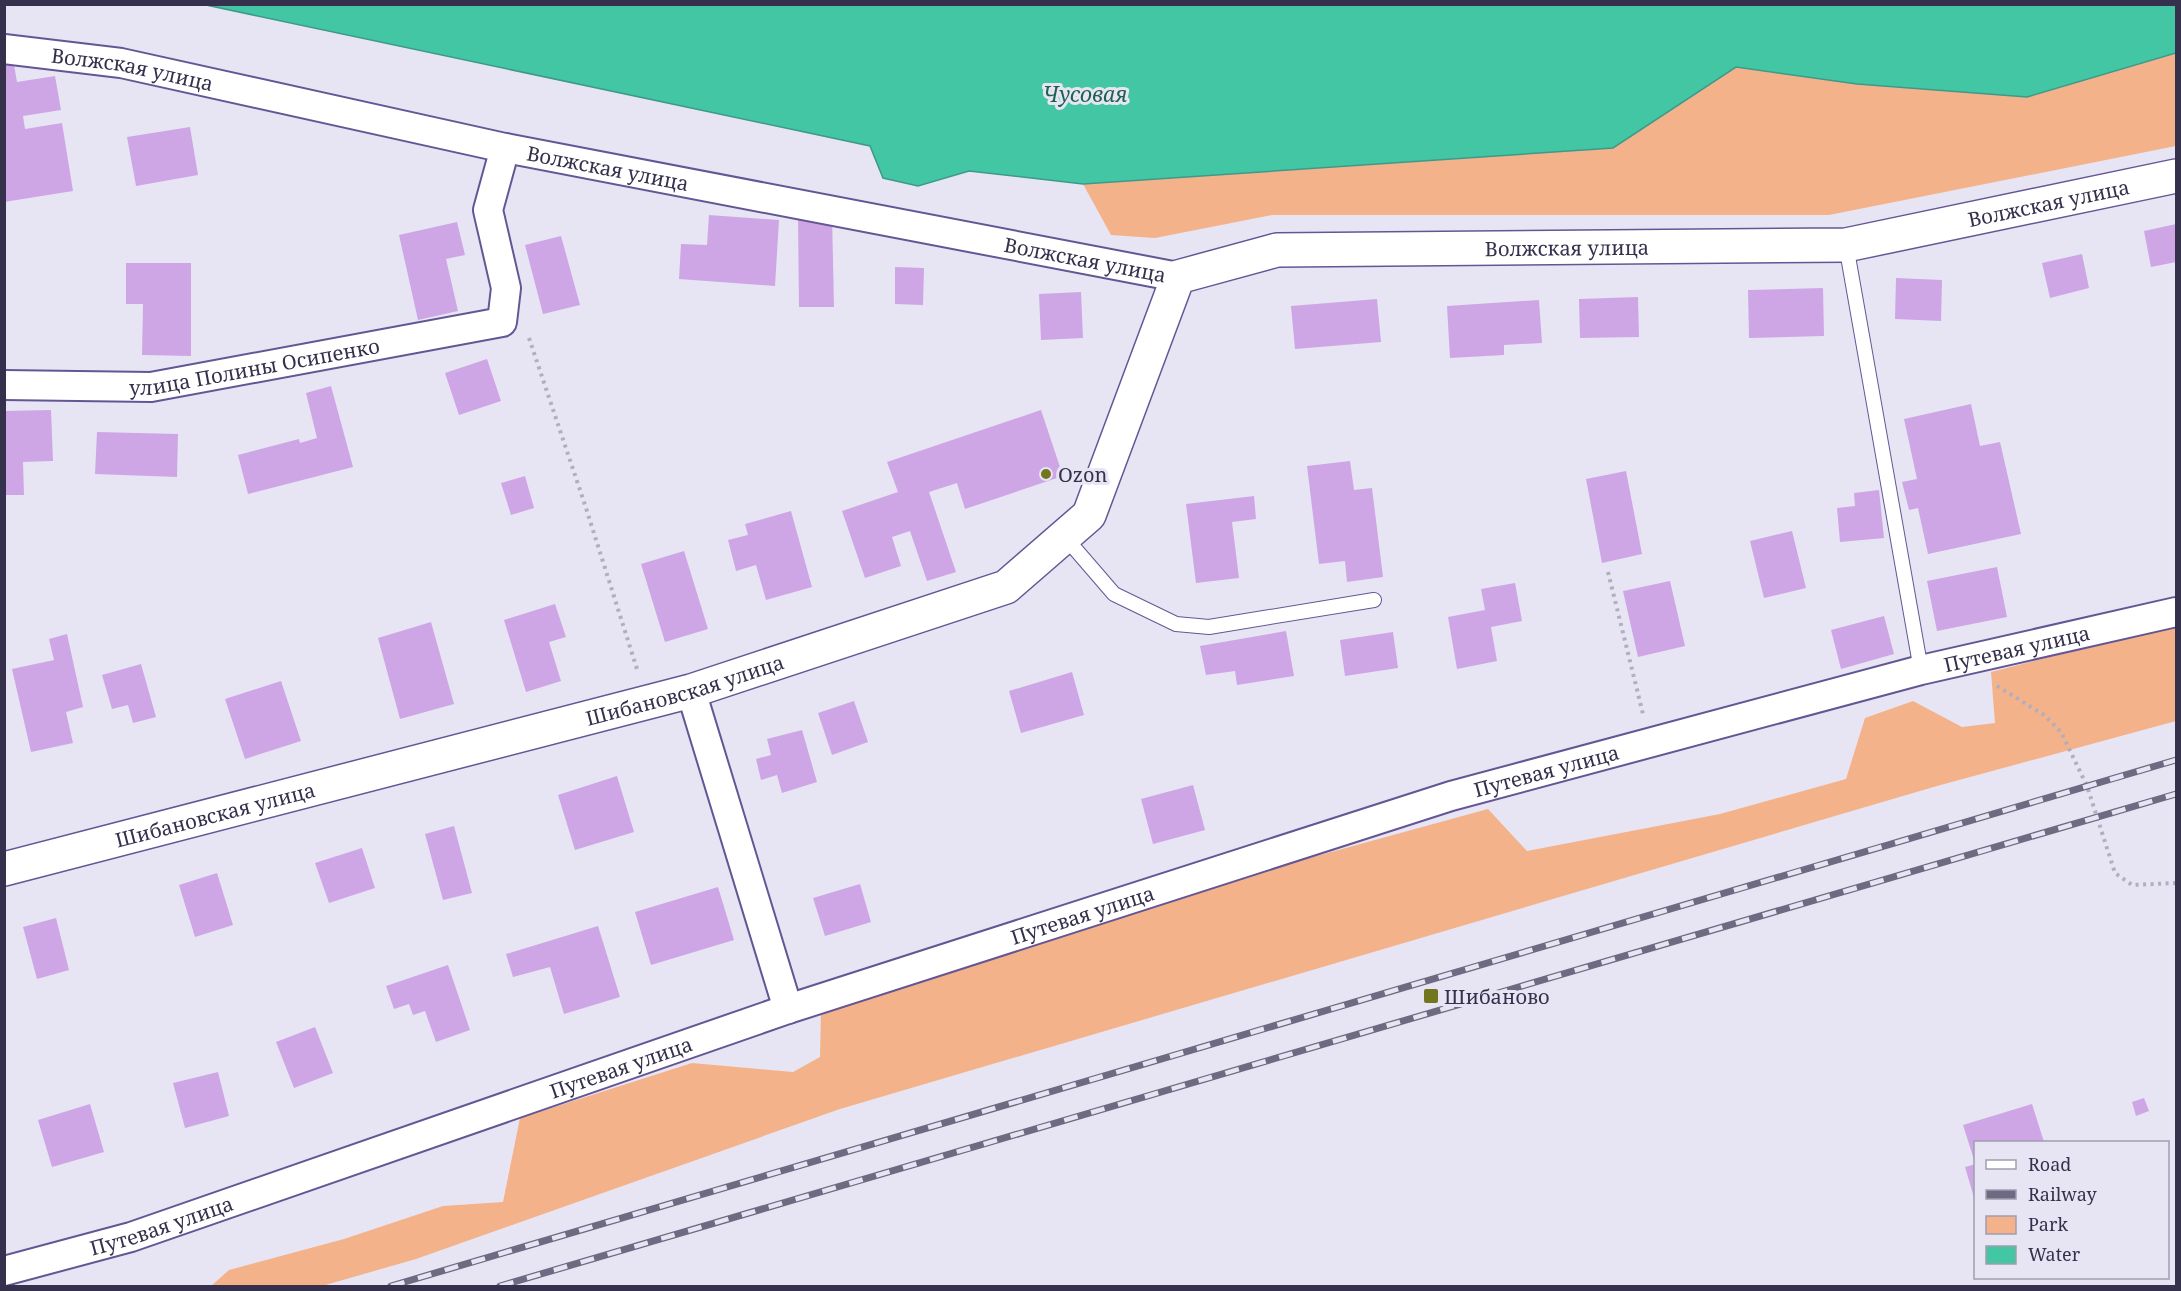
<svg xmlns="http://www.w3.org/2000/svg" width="2181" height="1291" viewBox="0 0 2181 1291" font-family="'Noto Serif',serif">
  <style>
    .green { fill: #f4b28a }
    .water { fill: #42c6a4; stroke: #3e998a; stroke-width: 1.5 }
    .building { fill: #cea6e6 }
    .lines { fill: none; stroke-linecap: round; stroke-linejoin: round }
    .service-casing { stroke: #645695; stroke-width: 16 }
    .minor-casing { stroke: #645695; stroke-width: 32 }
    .tertiary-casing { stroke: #645695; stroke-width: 36 }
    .path { stroke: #b1aec0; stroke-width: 4; stroke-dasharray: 3 4.5; stroke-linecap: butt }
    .service { stroke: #fff; stroke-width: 14 }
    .minor { stroke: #fff; stroke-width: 28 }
    .tertiary { stroke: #fff; stroke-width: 33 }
    .rail-casing { stroke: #6e6a82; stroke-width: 7 }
    .rail { stroke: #e7e5f3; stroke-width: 4.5; stroke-dasharray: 14; stroke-linecap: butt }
    .poi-dot { fill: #72771f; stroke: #e7e5f3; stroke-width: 2 }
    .labels { text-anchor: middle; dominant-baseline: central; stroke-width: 6; stroke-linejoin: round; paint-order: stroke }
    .street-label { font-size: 20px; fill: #35304c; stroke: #e7e5f3 }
    .poi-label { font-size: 20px; fill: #35304c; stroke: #e7e5f3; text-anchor: start }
    .water-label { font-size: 21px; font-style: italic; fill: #1d6250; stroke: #e7e5f3 }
  </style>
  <rect width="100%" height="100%" fill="#e7e5f3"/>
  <g class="green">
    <polygon points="2176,53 2176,146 1829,215 1272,215 1155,238 1111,235 1083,184 1613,148 1736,67 1857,84 2027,97"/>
    <polygon points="2176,625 2176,721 1937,786 840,1109 416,1259 322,1286 211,1286 229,1270 344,1239 443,1206 503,1202 520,1118 692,1063 793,1072 820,1057 821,1012 1185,892 1488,809 1527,851 1720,814 1846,779 1865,718 1913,701 1962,727 1995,723 1991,672"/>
  </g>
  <polygon class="water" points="2176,4 2176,53 2027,97 1857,84 1736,67 1613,148 1083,184 969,171 918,186 883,178 870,146 206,5"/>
  <g class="building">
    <polygon points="4,64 14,65 17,82 55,76 61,110 23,116 25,129 62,123 73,191 4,202"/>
    <polygon points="190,127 198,175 136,186 127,137"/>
    <polygon points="709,215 779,220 775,286 679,279 681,244 707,245"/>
    <polygon points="832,215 834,307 799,307 798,216"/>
    <polygon points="457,222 465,255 446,259 458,311 418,320 399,235"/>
    <polygon points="2176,224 2176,262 2151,267 2144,231"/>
    <polygon points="561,236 580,305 543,314 525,245"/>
    <polygon points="2082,254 2089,288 2050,298 2042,263"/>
    <polygon points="126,263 191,263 191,356 142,355 143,304 126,304"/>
    <polygon points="895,267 924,268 923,305 895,304"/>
    <polygon points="1896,278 1942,280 1941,321 1895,319"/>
    <polygon points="1823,288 1824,336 1749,338 1748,290"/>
    <polygon points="1081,292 1083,338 1041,340 1039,294"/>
    <polygon points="1638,297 1639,337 1580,338 1579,299"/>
    <polygon points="1377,299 1381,342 1295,349 1291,306"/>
    <polygon points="1539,300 1542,343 1504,345 1504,355 1450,358 1447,306"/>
    <polygon points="487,359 501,401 459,415 445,373"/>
    <polygon points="331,386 353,467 248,494 238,455 299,439 300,443 317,438 306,393"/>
    <polygon points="1971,404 1980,446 2000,442 2021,534 1928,554 1918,508 1909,510 1902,482 1917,479 1904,419"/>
    <polygon points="51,410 53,461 23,462 24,495 4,495 4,411"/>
    <polygon points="1041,410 1063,476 965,509 957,483 929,492 956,572 927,581 910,531 892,537 901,566 865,578 842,511 898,492 887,462"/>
    <polygon points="97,432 178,434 177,477 95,474"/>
    <polygon points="1350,461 1354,490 1372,488 1383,577 1347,582 1345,561 1319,564 1307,466"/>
    <polygon points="1626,471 1642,554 1602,563 1586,479"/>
    <polygon points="525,476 534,508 511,515 501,483"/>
    <polygon points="1879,490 1884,538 1840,542 1837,508 1855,506 1854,493"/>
    <polygon points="1254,496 1256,519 1232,522 1239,578 1196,583 1186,504"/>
    <polygon points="791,511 812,587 766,600 756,565 736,571 728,540 748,535 745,524"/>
    <polygon points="1792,531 1806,588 1764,598 1750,541"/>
    <polygon points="684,551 708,629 665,642 641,564"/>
    <polygon points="1997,567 2007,617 1937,631 1927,581"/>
    <polygon points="1670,581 1685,646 1638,657 1623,591"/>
    <polygon points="1515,583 1522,621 1491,627 1497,661 1457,669 1448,617 1485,610 1481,589"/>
    <polygon points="555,604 566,637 549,642 561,681 526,692 504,620"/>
    <polygon points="1884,616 1894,654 1841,669 1831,630"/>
    <polygon points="431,622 454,704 400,719 378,638"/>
    <polygon points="1286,631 1294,676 1237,685 1235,671 1206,675 1200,646"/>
    <polygon points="1393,632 1398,668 1345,676 1340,640"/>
    <polygon points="67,634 83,707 66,712 73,743 31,752 12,669 54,660 49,639"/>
    <polygon points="141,664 156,717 133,723 128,705 112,709 102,675"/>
    <polygon points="1072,672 1084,715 1021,733 1009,691"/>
    <polygon points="281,681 301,741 245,759 225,699"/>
    <polygon points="854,701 868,742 832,755 818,713"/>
    <polygon points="802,730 817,782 782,793 777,775 761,780 756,759 771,755 767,739"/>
    <polygon points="617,776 634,832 575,850 558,795"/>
    <polygon points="1193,785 1205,830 1153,844 1141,799"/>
    <polygon points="454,826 472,893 443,900 425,834"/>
    <polygon points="362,848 375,888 329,903 315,863"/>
    <polygon points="217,873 233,925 195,937 179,885"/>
    <polygon points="860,884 871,922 825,936 813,898"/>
    <polygon points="718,887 734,940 651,965 635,912"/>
    <polygon points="56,918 69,970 37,979 23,927"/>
    <polygon points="598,926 620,997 564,1014 550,967 513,977 506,954"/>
    <polygon points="448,965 470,1030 436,1042 425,1011 413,1015 409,1004 394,1009 386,986"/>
    <polygon points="315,1027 333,1073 294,1088 276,1042"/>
    <polygon points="218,1072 229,1116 185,1128 173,1083"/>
    <polygon points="2144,1098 2149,1111 2136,1116 2132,1102"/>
    <polygon points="90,1104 104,1152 52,1167 38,1120"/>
    <polygon points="2032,1104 2044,1142 1976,1142 1975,1163 1963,1125"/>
    <polygon points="1976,1164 1976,1201 1975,1201 1965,1167"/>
  </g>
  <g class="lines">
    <g class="service-casing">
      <g id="service">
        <polyline points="1846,245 1921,670"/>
        <polyline points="1064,536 1114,594 1176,624 1209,627 1374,600"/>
      </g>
    </g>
    <g class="minor-casing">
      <g id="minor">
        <path id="s1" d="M 4,49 L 121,63 L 505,148 L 1178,277"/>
        <path id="s2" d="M 4,385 L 151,387 L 502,322 L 506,288 L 488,210 L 505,148"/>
        <polyline points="691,691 788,1009"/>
        <path id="s3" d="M 4,1271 L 131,1237 L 788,1009 L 1451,796 L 1921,670 L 2176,612"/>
      </g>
    </g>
    <g class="tertiary-casing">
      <g id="tertiary">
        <path id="s4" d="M 4,869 L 691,691 L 1006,587 L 1089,515 L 1178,277 L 1277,250 L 1846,245 L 2176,176"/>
      </g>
    </g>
    <g class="path">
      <polyline points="529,338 585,505 637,669"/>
      <polyline points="1608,572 1643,714"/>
      <polyline points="1997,686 2044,715 2061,732 2087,786 2115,873 2132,885 2176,883"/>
    </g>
    <use href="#service" class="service"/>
    <use href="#minor" class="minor"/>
    <use href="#tertiary" class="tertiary"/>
    <g class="rail-casing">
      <g id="rail">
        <polyline points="391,1286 2176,760"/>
        <polyline points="500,1286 2176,794"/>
      </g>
    </g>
    <use href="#rail" class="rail"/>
  </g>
  <g class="poi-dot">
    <circle cx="1046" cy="474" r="6"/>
    <rect x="1423" y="988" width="16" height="16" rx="3"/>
  </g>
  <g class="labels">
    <g class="street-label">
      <text stroke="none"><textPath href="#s1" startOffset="130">Волжская улица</textPath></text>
      <text stroke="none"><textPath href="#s1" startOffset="616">Волжская улица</textPath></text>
      <text stroke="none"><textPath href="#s4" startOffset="2284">Волжская улица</textPath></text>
      <text stroke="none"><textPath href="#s4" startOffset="1798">Волжская улица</textPath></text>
      <text stroke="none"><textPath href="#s1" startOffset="1102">Волжская улица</textPath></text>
      <text stroke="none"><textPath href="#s2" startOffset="252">улица Полины Осипенко</textPath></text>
      <text stroke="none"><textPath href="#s3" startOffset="2108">Путевая улица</textPath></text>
      <text stroke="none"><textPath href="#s4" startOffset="704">Шибановская улица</textPath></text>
      <text stroke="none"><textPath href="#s3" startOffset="1622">Путевая улица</textPath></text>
      <text stroke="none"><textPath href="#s4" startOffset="218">Шибановская улица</textPath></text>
      <text stroke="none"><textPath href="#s3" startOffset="1136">Путевая улица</textPath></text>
      <text stroke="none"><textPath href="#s3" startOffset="650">Путевая улица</textPath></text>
      <text stroke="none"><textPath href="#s3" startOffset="164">Путевая улица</textPath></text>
    </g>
    <g class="poi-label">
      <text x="1058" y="474">Ozon</text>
      <text x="1444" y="996">Шибаново</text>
    </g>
    <g class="water-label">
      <text x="1085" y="94">Чусовая</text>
    </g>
  </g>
  <rect width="2181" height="1291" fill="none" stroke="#35304c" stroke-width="12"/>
  <rect x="1974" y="1141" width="195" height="138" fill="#e7e5f3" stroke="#a09db0" stroke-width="1.5"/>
  <rect x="1986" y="1160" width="30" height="9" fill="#ffffff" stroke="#a09db0" stroke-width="1.5"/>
  <text x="2028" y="1171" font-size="18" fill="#35304c">Road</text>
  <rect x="1986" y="1190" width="30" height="9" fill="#6e6a82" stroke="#a09db0" stroke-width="1.5"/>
  <text x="2028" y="1201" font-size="18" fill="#35304c">Railway</text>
  <rect x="1986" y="1216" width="30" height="18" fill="#f4b28a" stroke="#a09db0" stroke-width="1.5"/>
  <text x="2028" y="1231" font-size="18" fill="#35304c">Park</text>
  <rect x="1986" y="1246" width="30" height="18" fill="#42c6a4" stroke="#a09db0" stroke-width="1.5"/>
  <text x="2028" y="1261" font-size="18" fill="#35304c">Water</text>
</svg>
